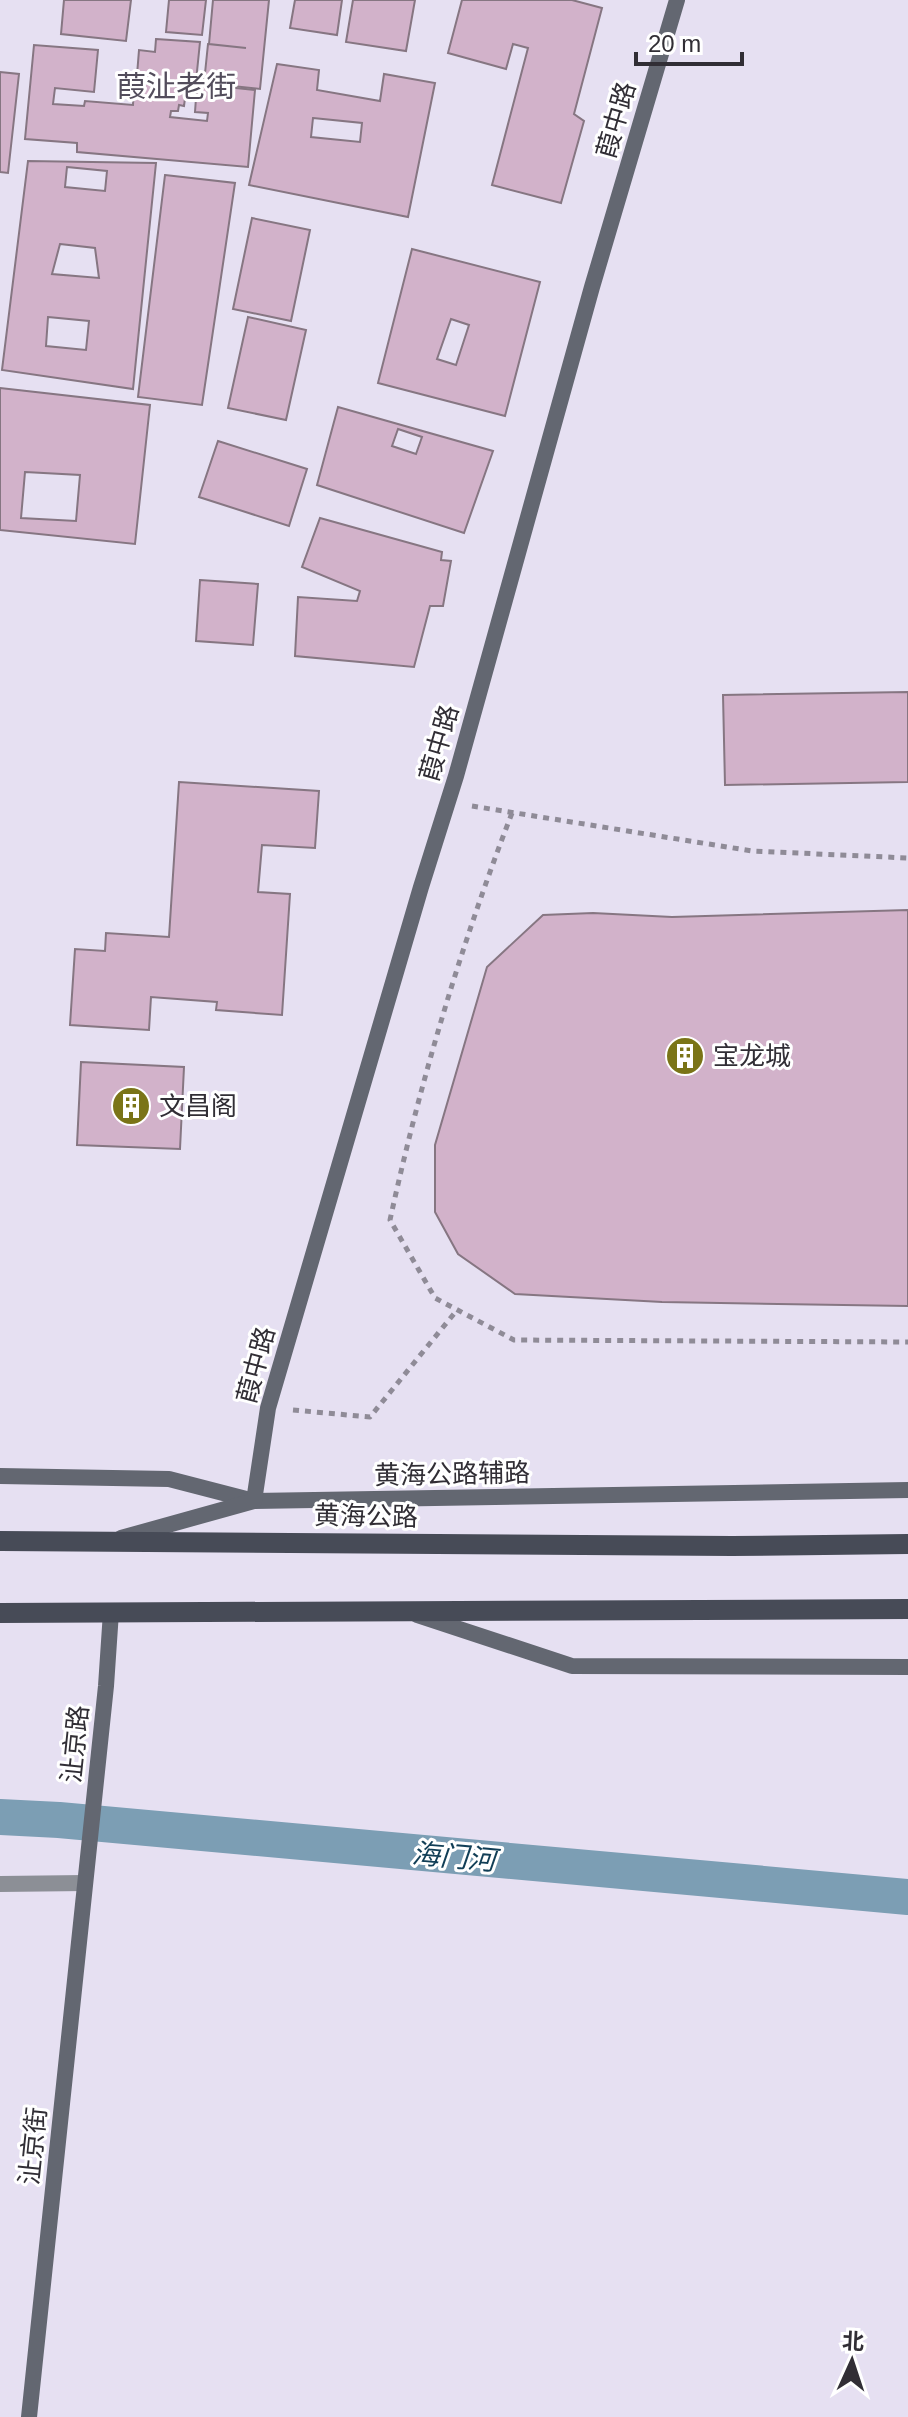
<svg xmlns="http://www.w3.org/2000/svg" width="908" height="2417" viewBox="0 0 908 2417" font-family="Helvetica,'Noto Sans SC',sans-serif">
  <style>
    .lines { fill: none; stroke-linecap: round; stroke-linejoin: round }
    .canal { stroke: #7c9eb4; stroke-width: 36 }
    .building { fill: #d2b2ca; stroke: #867682; stroke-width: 2; fill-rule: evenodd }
    .path { stroke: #8f8b97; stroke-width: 5; stroke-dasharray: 6 6; stroke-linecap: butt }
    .street { stroke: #8c8f96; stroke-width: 16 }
    .secondary { stroke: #636771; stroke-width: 16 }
    .primary { stroke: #474b57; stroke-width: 20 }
    .labels { text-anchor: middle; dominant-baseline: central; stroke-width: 6; stroke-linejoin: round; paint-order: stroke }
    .street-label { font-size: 26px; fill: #312e35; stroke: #fff }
    .poi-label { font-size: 26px; fill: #312e35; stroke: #fff; text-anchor: start }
    .water-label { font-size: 28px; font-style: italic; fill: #113e56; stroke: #fff }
    .quarter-label { font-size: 30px; fill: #534d5c; stroke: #fff }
  </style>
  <rect width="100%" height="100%" fill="#e6e0f2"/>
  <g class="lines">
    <polyline class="canal" points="0,1817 59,1820 908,1897"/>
  </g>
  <g class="building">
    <polygon points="64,0 131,0 126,41 61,34"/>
    <polygon points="169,0 206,0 202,35 166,32"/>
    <polygon points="213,0 269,0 260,89 204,83 208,44 246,48 209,44"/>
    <polygon points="295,0 342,0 337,35 290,28"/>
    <polygon points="353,0 415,0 406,51 346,42"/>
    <polygon points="462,0 572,0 602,8 574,114 584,121 561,203 492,185 528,48 513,44 506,69 448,53"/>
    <polygon points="156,39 200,42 195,91 186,91 184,106 179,105 178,111 171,111 170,117 207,121 208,113 195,112 197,84 255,90 248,167 77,152 77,143 25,139 34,45 98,50 94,92 55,88 53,104 84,106 85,101 133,105 134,86 129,85 130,74 137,75 139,50 155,52"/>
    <path d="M 277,64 L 319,70 L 317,90 L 380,101 L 384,74 L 435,83 L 408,217 L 249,185 ZM 313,118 L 362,123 L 360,142 L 311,137 Z"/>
    <polygon points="0,72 19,74 8,173 0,172"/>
    <path d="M 28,161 L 156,163 L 133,389 L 2,370 ZM 67,167 L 107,171 L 105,191 L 65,187 ZM 60,244 L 95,248 L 99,278 L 52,274 ZM 48,317 L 89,321 L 86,350 L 46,346 Z"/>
    <polygon points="165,175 235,183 202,405 138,397"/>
    <polygon points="252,218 310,230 291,321 233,309"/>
    <path d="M 412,249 L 540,282 L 505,416 L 378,383 ZM 451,319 L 469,325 L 456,365 L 437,359 Z"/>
    <polygon points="248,317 306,330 286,420 228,408"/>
    <path d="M 0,388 L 150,405 L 135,544 L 0,530 ZM 25,472 L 80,475 L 76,521 L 21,518 Z"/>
    <path d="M 338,407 L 493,451 L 464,533 L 317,485 ZM 398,429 L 422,437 L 416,454 L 392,446 Z"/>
    <polygon points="218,441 307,469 289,526 199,497"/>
    <polygon points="320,518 442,552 441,560 451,561 443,606 430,606 414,667 295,656 298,597 357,601 360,591 302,567"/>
    <polygon points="200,580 258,584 253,645 196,641"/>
    <polygon points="908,692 908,782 725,785 723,695"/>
    <polygon points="179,782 319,791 315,848 262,845 258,892 290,894 282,1015 216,1010 217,1002 151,997 149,1030 70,1025 75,949 105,951 106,933 169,937"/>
    <polygon points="908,910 908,1306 662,1302 515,1294 458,1254 435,1212 435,1145 487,967 543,915 593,913 672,917"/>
    <polygon points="81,1062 184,1067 180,1149 77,1145"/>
  </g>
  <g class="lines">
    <g class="path">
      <polyline points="472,806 752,851 908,858"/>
      <path d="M 512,813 C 461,945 420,1082 390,1220 L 435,1298 L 514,1340 L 908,1342"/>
      <polyline points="293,1410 370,1417 457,1310"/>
    </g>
    <polyline class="street" points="0,1884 85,1883"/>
    <g class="secondary">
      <polyline points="0,1476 169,1479 254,1501 908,1490"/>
      <polyline points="121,1538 254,1501 268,1408 421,887 456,776 592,287 677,0"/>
      <polyline points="417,1615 572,1666 908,1667"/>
      <polyline points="29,2417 106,1686 111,1612"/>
    </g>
    <g class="primary">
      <polyline points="0,1541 732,1546 908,1544"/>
      <polyline points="0,1613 908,1609"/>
    </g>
  </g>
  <defs>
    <g id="building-disc" transform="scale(2)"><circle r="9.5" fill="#7a7417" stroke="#fff"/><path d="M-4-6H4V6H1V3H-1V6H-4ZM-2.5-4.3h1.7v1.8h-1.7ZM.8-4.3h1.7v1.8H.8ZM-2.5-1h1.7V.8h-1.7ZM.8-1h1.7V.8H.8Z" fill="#fff"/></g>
  </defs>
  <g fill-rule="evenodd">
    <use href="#building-disc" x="685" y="1056"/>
    <use href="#building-disc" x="131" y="1106"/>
  </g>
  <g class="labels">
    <g class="street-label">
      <text transform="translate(616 120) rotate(-74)">葭中路</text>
      <text transform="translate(439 743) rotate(-74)">葭中路</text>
      <text transform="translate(256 1365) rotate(-75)">葭中路</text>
      <text transform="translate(452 1474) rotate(-1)">黄海公路辅路</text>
      <text transform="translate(366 1516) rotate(1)">黄海公路</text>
      <text transform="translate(75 1744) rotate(-84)">沚京路</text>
      <text transform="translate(33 2146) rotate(-84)">沚京街</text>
    </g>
    <g class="poi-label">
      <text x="713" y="1056">宝龙城</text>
      <text x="159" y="1106">文昌阁</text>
    </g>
    <g class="water-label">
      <text transform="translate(454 1857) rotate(5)">海门河</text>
    </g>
    <g class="quarter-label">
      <text x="176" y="86">葭沚老街</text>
    </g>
  </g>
  <g transform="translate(852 2361) rotate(3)" stroke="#ffffff" stroke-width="6" paint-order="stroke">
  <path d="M0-6L14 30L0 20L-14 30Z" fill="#312e35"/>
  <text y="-12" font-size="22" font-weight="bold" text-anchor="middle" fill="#312e35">北</text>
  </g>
  <path d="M636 52v12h106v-12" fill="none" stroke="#312e35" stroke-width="4"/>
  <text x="648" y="52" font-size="24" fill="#312e35" stroke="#ffffff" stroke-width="6" paint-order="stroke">20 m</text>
</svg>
